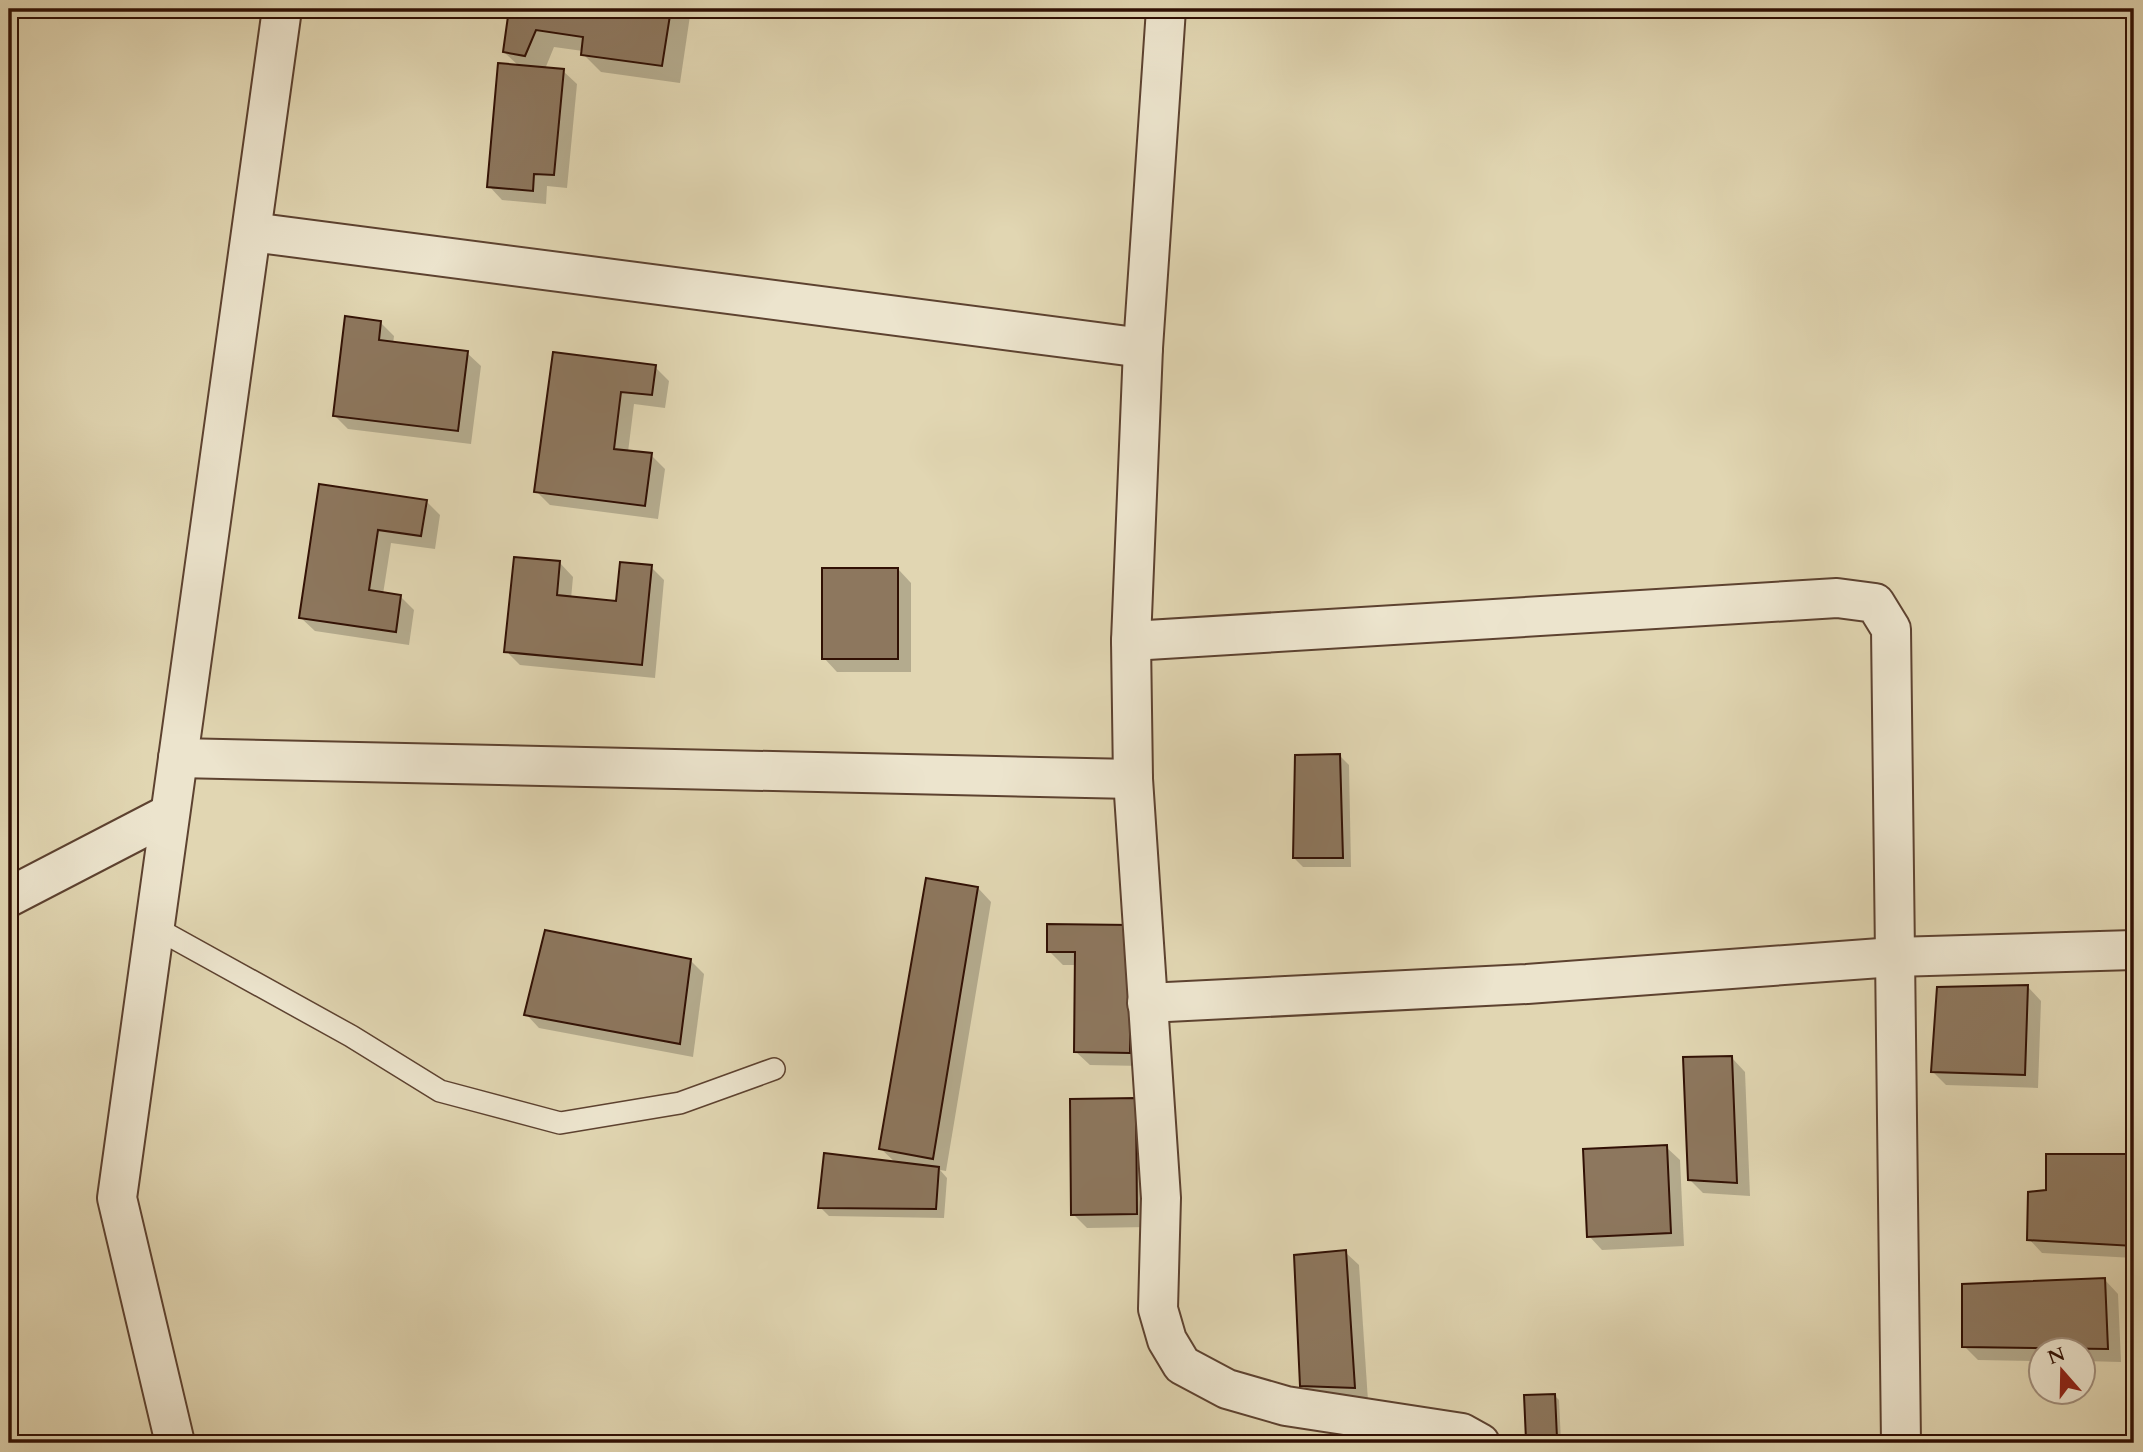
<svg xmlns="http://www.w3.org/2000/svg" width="2143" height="1452" viewBox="0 0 2143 1452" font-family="Cardo,serif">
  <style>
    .shadow { fill: #0003 }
    .building { fill: #8d775e; stroke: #311004; stroke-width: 2 }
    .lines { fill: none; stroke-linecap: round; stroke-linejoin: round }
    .lane-casing { stroke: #5d4230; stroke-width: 24 }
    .street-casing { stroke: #5d4230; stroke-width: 42 }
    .lane { stroke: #ece4cd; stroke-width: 21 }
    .street { stroke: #ece4cd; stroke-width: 38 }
  </style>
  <rect width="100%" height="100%" fill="#e1d6b2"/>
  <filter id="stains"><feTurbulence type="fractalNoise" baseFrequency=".00286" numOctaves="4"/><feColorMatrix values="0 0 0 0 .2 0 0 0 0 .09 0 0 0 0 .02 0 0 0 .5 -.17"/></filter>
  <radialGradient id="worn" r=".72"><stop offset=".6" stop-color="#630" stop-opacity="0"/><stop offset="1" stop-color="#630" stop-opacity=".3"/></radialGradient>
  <g class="shadow">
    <polygon points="511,9 691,9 680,83 601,72 583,54 583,51 554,47 545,69 563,71 577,84 567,188 547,186 546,204 502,200 489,186 520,67 504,52"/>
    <polygon points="380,322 394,336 393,344 467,353 481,366 471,444 348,429 335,416"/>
    <polygon points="554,354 655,367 669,381 665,408 634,404 628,452 651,455 665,469 658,519 550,505 536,491"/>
    <polygon points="320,486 426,501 440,515 435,549 391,543 383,594 400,596 414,610 409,645 315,631 301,618"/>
    <polygon points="560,563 573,577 571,599 618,603 651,567 664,580 655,678 520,665 506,651"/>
    <polygon points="898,569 911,583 911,672 837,672 824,658"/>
    <polygon points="1340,756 1349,765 1351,867 1303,867 1294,858"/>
    <polygon points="978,888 991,902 946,1171 940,1170 947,1178 944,1218 829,1216 820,1207 896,1163 880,1148"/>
    <polygon points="1131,927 1143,1066 1090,1065 1076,1052 1077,965 1063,965 1049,951"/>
    <polygon points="690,960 704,974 693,1057 539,1028 526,1014"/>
    <polygon points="2028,987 2041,1001 2038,1088 1946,1085 1932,1071"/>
    <polygon points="1732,1058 1745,1072 1750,1196 1703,1193 1690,1180"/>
    <polygon points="1135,1100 1150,1227 1087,1228 1073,1214"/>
    <polygon points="1666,1147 1680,1160 1684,1246 1602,1250 1589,1236"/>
    <polygon points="2047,1156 2134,1156 2134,1258 2042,1253 2029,1239 2048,1191"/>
    <polygon points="1345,1252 1359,1265 1368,1401 1316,1399 1302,1385"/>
    <polygon points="2105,1280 2118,1294 2121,1362 2084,1361 2084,1350 2042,1350 2042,1361 1978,1360 1964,1346"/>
    <polygon points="1555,1396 1559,1400 1561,1442 1532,1443 1528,1439"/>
  </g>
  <g class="building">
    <polygon points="509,9 671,9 662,66 581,55 583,37 536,30 525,56 503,52"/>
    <polygon points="498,63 564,69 554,175 534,174 533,191 487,187"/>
    <polygon points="345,316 381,321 379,340 468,351 458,431 333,416"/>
    <polygon points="553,352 656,365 652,395 621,392 614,449 652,453 645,506 534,492"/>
    <polygon points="319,484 427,500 421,536 378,530 369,590 401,595 396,632 299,618"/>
    <polygon points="514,557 560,561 557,595 616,601 620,562 652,565 642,665 504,652"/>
    <rect x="822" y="568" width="76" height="91"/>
    <polygon points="1340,754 1343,858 1293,858 1295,755"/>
    <polygon points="926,878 978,887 933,1159 879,1149"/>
    <polygon points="1047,924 1131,925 1130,1053 1074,1052 1075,952 1047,952"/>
    <polygon points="545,930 691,959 680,1044 524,1015"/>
    <polygon points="2028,985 2025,1075 1931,1072 1937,987"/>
    <polygon points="1732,1056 1737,1183 1688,1180 1683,1057"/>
    <polygon points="1136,1098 1137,1214 1071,1215 1070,1099"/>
    <polygon points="1667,1145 1671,1233 1587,1237 1583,1149"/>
    <polygon points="824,1153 939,1167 936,1209 818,1208"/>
    <polygon points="2046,1154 2134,1154 2134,1246 2027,1240 2028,1192 2046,1190"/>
    <polygon points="1346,1250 1355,1388 1300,1386 1294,1255"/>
    <polygon points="2105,1278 2108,1349 1962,1347 1962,1284"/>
    <polygon points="1555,1394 1557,1438 1526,1440 1524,1395"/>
  </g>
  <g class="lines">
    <g class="lane-casing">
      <polyline id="lane" points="154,927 351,1036 440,1091 560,1123 680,1103 774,1069"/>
    </g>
    <g class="street-casing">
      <g id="street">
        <polyline points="1166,9 1143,348 1131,641 1133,779 1161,1198 1158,1309 1167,1340 1182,1365 1227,1389 1286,1406 1462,1433 1480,1443"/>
        <polyline points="252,232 1143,348"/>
        <polyline points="1131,641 1837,598 1875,603 1891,629 1901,1443"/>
        <polyline points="178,758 1133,779"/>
        <polyline points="9,897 169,814"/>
        <polyline points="1147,1003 1527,984 1894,957 2134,950"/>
        <polyline points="175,1443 117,1198 282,9"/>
      </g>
    </g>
    <use href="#lane" class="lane"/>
    <use href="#street" class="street"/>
  </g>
  <rect width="2143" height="1452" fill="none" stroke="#e1d6b2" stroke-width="35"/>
  <rect x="10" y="10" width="2122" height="1431" fill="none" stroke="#311004" stroke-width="3.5"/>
  <rect x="18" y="18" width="2108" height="1417" fill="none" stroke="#311004" stroke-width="2"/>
  <g transform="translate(2062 1371) rotate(340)"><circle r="33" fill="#ece4cd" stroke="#a18f7d" stroke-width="2"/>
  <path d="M0-5L12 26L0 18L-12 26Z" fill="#8f2418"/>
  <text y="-10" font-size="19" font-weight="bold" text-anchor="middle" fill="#311004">N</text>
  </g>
  <rect width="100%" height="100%" filter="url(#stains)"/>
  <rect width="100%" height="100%" fill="url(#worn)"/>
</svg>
